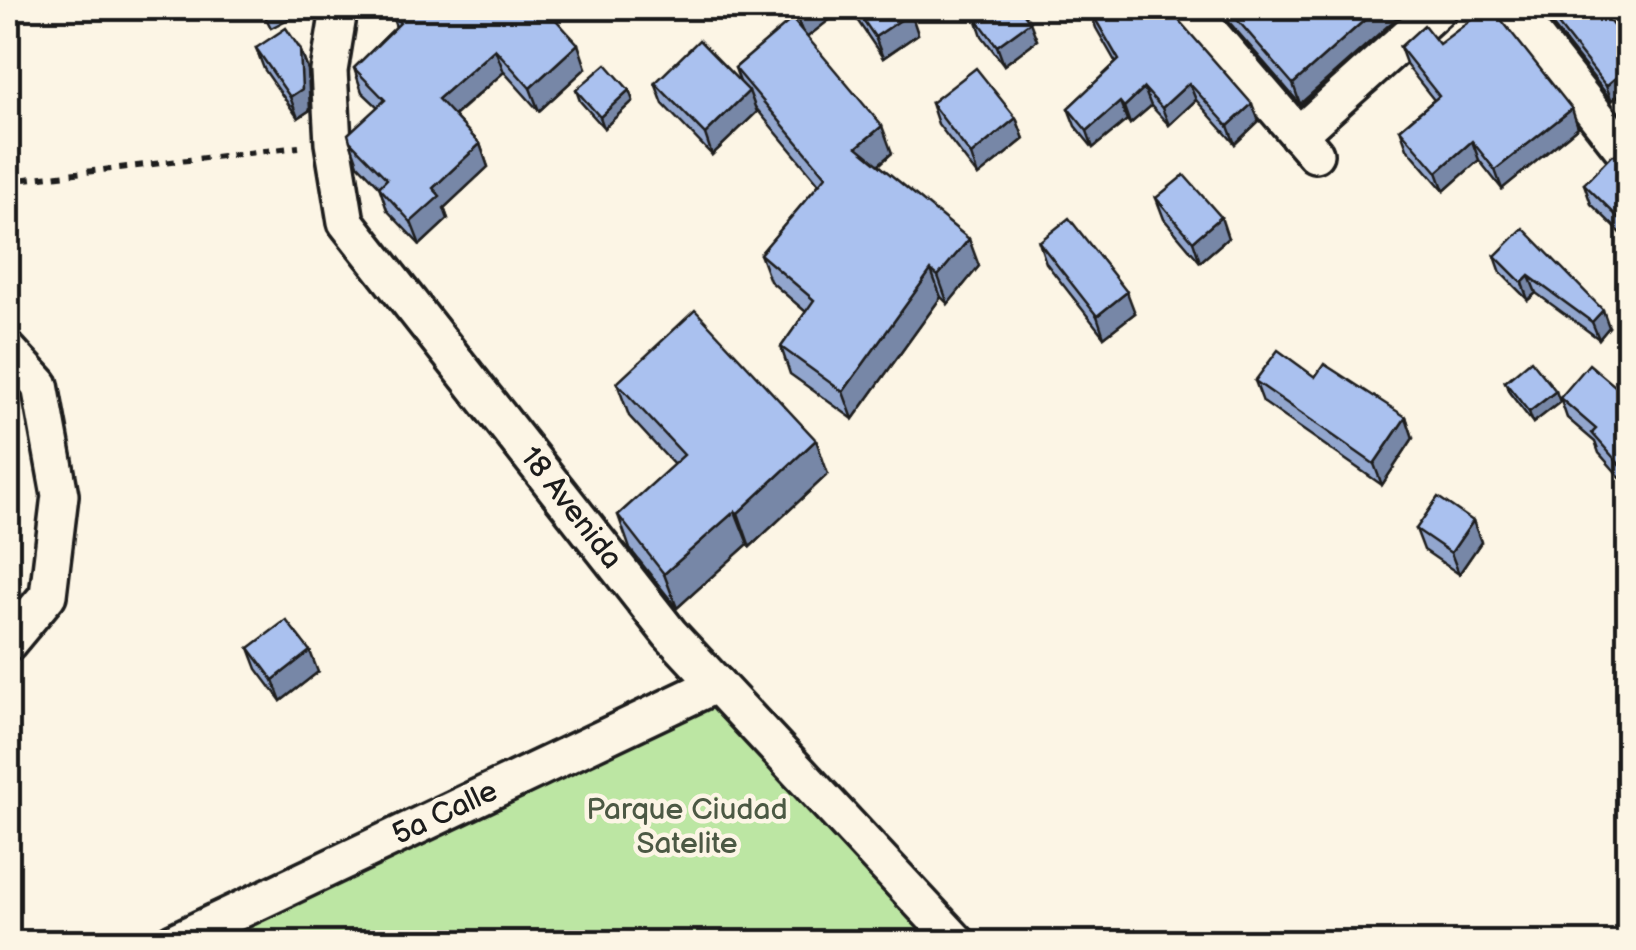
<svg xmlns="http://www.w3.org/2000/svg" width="1636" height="950" viewBox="0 0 1636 950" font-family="'Balsamiq Sans',sans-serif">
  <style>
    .green { fill: #bce6a3; stroke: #6c8160; stroke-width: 2.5 }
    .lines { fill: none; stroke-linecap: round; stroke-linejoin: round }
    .street-casing { stroke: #1c1c1c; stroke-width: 42 }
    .path { stroke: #1c1c1c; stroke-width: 6; stroke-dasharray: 8 8; stroke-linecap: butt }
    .street { stroke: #fcf5e5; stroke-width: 35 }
    .wall { fill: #92a6ce; stroke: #1c1c1c; stroke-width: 2.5 }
    .shaded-wall { fill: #7787a7; stroke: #1c1c1c; stroke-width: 2.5 }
    .building { fill: #aac1ef; stroke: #1c1c1c; stroke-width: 2.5 }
    .labels { text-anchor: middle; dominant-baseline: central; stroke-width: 9; stroke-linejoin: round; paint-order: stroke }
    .street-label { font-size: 30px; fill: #1c1c1c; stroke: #fcf5e5 }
    .park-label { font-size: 30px; fill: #4c5944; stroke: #fcf5e5 }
  </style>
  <rect width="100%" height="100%" fill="#fcf5e5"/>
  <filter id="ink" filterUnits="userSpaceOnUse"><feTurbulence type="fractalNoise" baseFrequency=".01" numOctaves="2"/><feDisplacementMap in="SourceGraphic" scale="20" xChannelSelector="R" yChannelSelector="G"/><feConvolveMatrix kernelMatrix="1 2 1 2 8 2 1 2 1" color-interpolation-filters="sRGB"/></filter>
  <g filter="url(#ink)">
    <polygon class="green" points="717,684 940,942 173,942"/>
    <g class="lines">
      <g class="street-casing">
        <g id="street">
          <polyline points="336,8 338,16 329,71 333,143 346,222 670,634 957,942"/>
          <polyline points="1189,8 1315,154"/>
          <polyline points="1512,8 1628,156"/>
          <polyline points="1298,135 1439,8"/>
          <polyline points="8,350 40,385 60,495 48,595 8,643"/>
          <polyline points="173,942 717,684"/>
        </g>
      </g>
      <polyline class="path" points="8,181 299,147"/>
      <use href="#street" class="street"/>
    </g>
    <g class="wall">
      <polygon points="261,8 309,8 271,28"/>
      <polygon points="546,8 586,68 539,111 504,72 454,116 480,144 488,167 444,208 448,219 420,245 387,210 379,186 358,164 350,141 378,107 362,92 354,68 396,27 390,11"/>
      <polygon points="780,8 836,8 838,13 807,37 892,153 879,165 979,266 948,304 941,297 853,419 790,374 781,347 806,312 770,281 760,254 819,184 755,107 757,112 712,155 663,104 655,83 740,82 735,68 791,21"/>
      <polygon points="849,8 907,8 918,34 883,58"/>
      <polygon points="974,8 1020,8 1037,40 1004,65 982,36 976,18 979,15"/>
      <polygon points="1217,8 1408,8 1300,104"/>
      <polygon points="1539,8 1598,8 1628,43 1628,87 1612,101"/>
      <polygon points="1090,10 1259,121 1235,144 1196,100 1169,125 1151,106 1130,124 1127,120 1093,148 1075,126 1068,108 1116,63 1096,28"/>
      <polygon points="1400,47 1578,127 1502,189 1479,160 1444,191 1407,148 1400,129 1434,100 1407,66"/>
      <polygon points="256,48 300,49 308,70 310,110 298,118 264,69"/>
      <polygon points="576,90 629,90 633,101 604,128 580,101"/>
      <polygon points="931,103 1016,118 1024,139 978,176 938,124"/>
      <polygon points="1628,155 1628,240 1591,204 1584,184"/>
      <polygon points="1156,198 1228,238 1200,262 1164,219"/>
      <polygon points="1039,242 1135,313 1104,337 1046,263"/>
      <polygon points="1495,256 1609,327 1599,339 1536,293 1528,300 1501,273"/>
      <polygon points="1628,303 1628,336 1619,314"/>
      <polygon points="1315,377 1406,417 1413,438 1382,485 1263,402 1255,381"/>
      <polygon points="1505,382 1560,402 1533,423 1509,392"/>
      <polygon points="617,383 828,474 750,547 748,544 677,608 630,549 618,515 674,465 629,416"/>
      <polygon points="1628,397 1628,486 1599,453 1595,442 1567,418 1560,398"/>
      <polygon points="1473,521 1481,542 1459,574 1424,550 1416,529"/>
      <polygon points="249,648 318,672 281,701 257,669"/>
    </g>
    <g class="shaded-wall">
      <polygon points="810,8 836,8 838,13 805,39 797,18"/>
      <polygon points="1378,8 1408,8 1300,104 1293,84"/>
      <polygon points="911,13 918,34 883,58 875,37"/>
      <polygon points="1030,22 1037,40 1004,65 997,46"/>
      <polygon points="578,44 586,68 539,111 530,88"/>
      <polygon points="300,49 308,70 310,110 298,118 290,97"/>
      <polygon points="495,49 504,72 446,122 438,99"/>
      <polygon points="1628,67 1628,87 1612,101 1606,86"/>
      <polygon points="1189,83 1196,100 1169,125 1162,108"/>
      <polygon points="1144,88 1151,106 1130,124 1124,107"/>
      <polygon points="629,90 633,101 604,128 600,117"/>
      <polygon points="749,91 757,112 712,155 705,134"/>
      <polygon points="1120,102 1127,120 1093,148 1087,131"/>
      <polygon points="1252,104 1259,121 1235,144 1228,126"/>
      <polygon points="1572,109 1578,127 1502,189 1495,170"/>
      <polygon points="1016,118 1024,139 978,176 971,155"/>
      <polygon points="882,126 892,153 867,174 857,147"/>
      <polygon points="1472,141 1479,160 1444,191 1437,172"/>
      <polygon points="480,144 488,167 444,208 448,219 420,245 411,222 433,188"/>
      <polygon points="1221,217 1228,238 1200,262 1193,241"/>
      <polygon points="969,239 979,266 948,304 938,276"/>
      <polygon points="931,270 941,297 853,419 843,392"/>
      <polygon points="1529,276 1536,293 1528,300 1522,283"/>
      <polygon points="1127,292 1135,313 1104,337 1097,316"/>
      <polygon points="1603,310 1609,327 1599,339 1592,322"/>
      <polygon points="1556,391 1560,402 1533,423 1529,412"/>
      <polygon points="1406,417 1413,438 1382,485 1374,464"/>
      <polygon points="816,440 828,474 750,547 738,513"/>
      <polygon points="735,511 748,544 677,608 664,574"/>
      <polygon points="1473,521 1481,542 1459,574 1451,553"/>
      <polygon points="310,651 318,672 281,701 273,680"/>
    </g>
    <g class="building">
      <polygon points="393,8 545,8 578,44 530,88 495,49 438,99 480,144 433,188 440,196 411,222 379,187 387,179 350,141 348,134 385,100 354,68 400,23 390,11"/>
      <polygon points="789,8 810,8 797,18"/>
      <polygon points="855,8 907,8 911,13 875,37"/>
      <polygon points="980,8 1020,8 1030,22 997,46 976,18 983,12"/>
      <polygon points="1094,8 1168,8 1252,104 1228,126 1189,83 1162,108 1144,88 1124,107 1120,102 1087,131 1068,108 1119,60 1090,10"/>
      <polygon points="1227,8 1378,8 1293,84"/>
      <polygon points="1487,8 1492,8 1572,109 1495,170 1472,141 1437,172 1400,129 1439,96 1400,47 1424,25 1439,44"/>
      <polygon points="1545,8 1598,8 1628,43 1628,67 1606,86"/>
      <polygon points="792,19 882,126 857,147 969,239 938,276 931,270 843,392 781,347 814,300 760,254 826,176 735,68"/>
      <polygon points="286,28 300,49 302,89 290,97 256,48"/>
      <polygon points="699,40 749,91 705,134 655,83"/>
      <polygon points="606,64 629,90 600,117 576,90"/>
      <polygon points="976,68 1016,118 971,155 931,103"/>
      <polygon points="1612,155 1625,157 1628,155 1628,227 1584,184"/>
      <polygon points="1184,175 1221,217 1193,241 1156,198"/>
      <polygon points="1069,218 1127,292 1097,316 1039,242"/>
      <polygon points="1523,228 1603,310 1592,322 1529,276 1522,283 1495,256"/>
      <polygon points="1628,303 1628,322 1619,314"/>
      <polygon points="695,310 816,440 738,513 735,511 664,574 618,515 684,455 617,383"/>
      <polygon points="1278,350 1315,377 1324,364 1406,417 1374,464 1255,381"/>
      <polygon points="1531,360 1556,391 1529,412 1505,382"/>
      <polygon points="1589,364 1628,397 1628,474 1592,433 1596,429 1560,398"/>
      <polygon points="1438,497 1473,521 1451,553 1416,529"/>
      <polygon points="286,620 310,651 273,680 249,648"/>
    </g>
  </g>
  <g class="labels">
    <g class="street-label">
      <text transform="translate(571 508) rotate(52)">18 Avenida</text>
      <text transform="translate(445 813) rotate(-25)">5a Calle</text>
    </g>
    <g class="park-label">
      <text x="687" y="810">Parque Ciudad<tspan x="687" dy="34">Satelite</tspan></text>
    </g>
  </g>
  <rect width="1636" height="950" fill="none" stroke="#fcf5e5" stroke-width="40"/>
  <rect x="20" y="20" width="1596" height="910" fill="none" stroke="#1c1c1c" stroke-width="4" filter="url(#ink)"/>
</svg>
